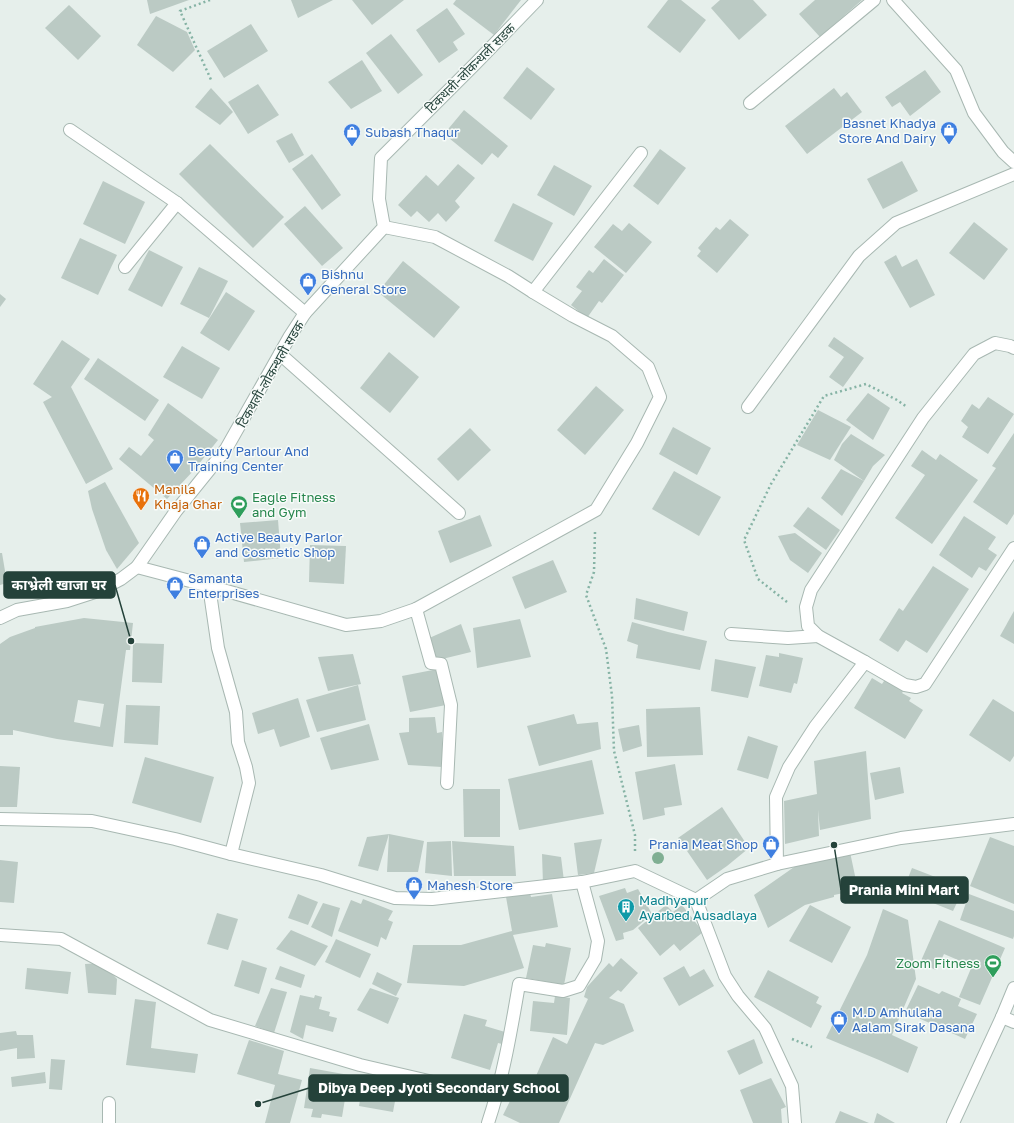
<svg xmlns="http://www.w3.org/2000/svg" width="1014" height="1123" viewBox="0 0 1014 1123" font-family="'Golos Text','Noto Sans Devanagari',sans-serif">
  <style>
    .building { fill: #bbcac4; fill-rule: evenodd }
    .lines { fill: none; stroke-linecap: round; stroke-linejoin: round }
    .minor-casing { stroke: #a8b8b2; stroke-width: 14 }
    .path { stroke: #86b3a5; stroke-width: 2.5; stroke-dasharray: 2 3; stroke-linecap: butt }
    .minor { stroke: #fff; stroke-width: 12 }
    .tree { fill: #80af93 }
    .labels { text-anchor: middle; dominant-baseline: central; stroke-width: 3; stroke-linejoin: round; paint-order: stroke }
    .street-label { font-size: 13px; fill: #24423a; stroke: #f7fbf9 }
    .shop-label { font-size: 13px; fill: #366cbe; stroke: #f7fbf9; text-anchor: start }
    .food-label { font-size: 13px; fill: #c56008; stroke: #f7fbf9; text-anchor: start }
    .leisure-label { font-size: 13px; fill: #27864d; stroke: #f7fbf9; text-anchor: start }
    .culture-label { font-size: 13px; fill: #0d838f; stroke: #f7fbf9; text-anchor: start }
    .leader { fill: none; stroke: #24423a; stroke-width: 1.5 }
    .callout-dot { fill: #24423a; stroke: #f7fbf9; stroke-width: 1.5 }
    .callout { fill: #24423a; stroke: #24423a; stroke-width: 1.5 }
    .callout-label { font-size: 14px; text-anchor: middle; font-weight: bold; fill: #fff }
  </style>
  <rect width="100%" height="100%" fill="#e6efeb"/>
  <g class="building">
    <polygon points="147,0 189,0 150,14"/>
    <polygon points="291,0 333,0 298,18"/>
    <polygon points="352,0 404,0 372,25"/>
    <polygon points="456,0 521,0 494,35 453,4"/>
    <polygon points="668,0 681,0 706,20 680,53 647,27"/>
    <polygon points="720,0 753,0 767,15 739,40 711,8"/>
    <polygon points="815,0 862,0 820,37 799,14"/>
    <polygon points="69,5 101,36 78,60 45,28"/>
    <polygon points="447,8 465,34 453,42 458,50 439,63 416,30"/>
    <polygon points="156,16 187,32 195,50 173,72 137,45"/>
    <polygon points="251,24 268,51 224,78 207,51"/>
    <polygon points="391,34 423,75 398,94 366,53"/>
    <polygon points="362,60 382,91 351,109 328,82"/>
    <polygon points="527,67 555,89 531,120 503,98"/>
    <polygon points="925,70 941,92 910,116 900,102 892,107 885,97"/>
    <polygon points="258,84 279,115 248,134 228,102"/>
    <polygon points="211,88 233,112 220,125 195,107"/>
    <polygon points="834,88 841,97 847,92 862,112 807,154 785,126"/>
    <polygon points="464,110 508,146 498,158 492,153 482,165 444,134"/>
    <polygon points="292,133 304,155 289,163 276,141"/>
    <polygon points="210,144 284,217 253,248 179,174"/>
    <polygon points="660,149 686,168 658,205 633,186"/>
    <polygon points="312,154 341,195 322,210 292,169"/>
    <polygon points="902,161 918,191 883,209 867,179"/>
    <polygon points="458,164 475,178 455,201 460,207 446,222 438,213 429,222 417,211 411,217 398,205 426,175 438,186"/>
    <polygon points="554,165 592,186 574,216 537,195"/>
    <polygon points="103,181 145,202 125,244 83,224"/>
    <polygon points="513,203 553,223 533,261 494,241"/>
    <polygon points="305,206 343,248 322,266 284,224"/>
    <polygon points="730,219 749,235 717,273 697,256 701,251 698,248 716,227 720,230"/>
    <polygon points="974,222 1008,249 984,280 949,253"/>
    <polygon points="629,223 652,242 626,273 594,247 613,224 622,231"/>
    <polygon points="80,238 117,255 98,295 61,278"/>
    <polygon points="149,250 183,267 162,307 128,290"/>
    <polygon points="896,255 902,267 917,259 935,295 910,308 884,262"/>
    <polygon points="604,259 624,275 602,303 599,301 587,318 571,305 582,291 576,287 589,270 593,273"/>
    <polygon points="403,261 460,307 434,338 378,292"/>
    <polygon points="199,267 228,281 209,318 180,304"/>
    <polygon points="226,292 255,311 229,351 200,333"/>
    <polygon points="0,294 6,299 0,307"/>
    <polygon points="834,337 864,358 843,387 829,377 844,357 828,346"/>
    <polygon points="62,340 90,359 71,387 113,469 86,484 43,402 52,397 33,384"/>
    <polygon points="182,346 220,368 202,399 163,377"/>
    <polygon points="389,352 419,377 390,413 360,388"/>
    <polygon points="98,358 159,400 145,421 84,379"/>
    <polygon points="596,386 624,410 585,455 557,430"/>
    <polygon points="868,393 890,408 873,440 846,420"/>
    <polygon points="988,397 1014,414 988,454 962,437 968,427 961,421 972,404 979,409"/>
    <polygon points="168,403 218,440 194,470 167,499 119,459 129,447 141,456 154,440 148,435"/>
    <polygon points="818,410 851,427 830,460 797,445"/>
    <polygon points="673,427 711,448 697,475 659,454"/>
    <polygon points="470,428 491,450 458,481 437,459"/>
    <polygon points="1014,433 1014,514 1007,525 973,502 996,468 992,466"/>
    <polygon points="851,434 885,455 873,466 864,481 834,460 842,444"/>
    <polygon points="922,450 936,460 940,454 978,480 932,544 895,518 925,475 911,466"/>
    <polygon points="841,469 864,481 842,516 821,498"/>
    <polygon points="674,471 721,497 699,536 652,509"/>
    <polygon points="105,482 139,543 117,569 106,550 92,509 88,491"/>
    <polygon points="808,507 840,530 826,550 793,526"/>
    <polygon points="480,515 492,546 450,563 438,531"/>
    <polygon points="964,516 996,537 988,549 997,555 986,571 979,567 972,578 939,555"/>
    <polygon points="278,520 281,558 244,562 240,523"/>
    <polygon points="795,533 822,553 808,573 790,560 778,536"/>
    <polygon points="310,545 346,546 344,584 309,582"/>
    <polygon points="0,553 2,553 7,583 0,585"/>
    <polygon points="553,560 567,592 525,609 512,577"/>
    <polygon points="933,566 969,589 927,653 906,640 898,652 879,640 899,608 903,611"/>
    <polygon points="636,598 688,612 684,631 634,619"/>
    <polygon points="1014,611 1014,644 1000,636"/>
    <path d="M 84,618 L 133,623 L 130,650 L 126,650 L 113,747 L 57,739 L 13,730 L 13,735 L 0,735 L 0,644 L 10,637 L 35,628 L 35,627 ZM 78,700 L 104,704 L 100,727 L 74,722 Z"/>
    <polygon points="520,619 531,657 477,668 473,628"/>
    <polygon points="632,622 668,632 707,641 700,670 636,658 638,645 627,641"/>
    <polygon points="461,624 471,652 434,661 427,639"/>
    <polygon points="133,643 164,644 162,683 132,682"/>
    <polygon points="779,653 803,658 797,684 794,683 791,693 759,686 766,655 779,657"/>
    <polygon points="353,654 361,684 328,691 318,657"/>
    <polygon points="715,659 756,667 748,698 711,691"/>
    <polygon points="438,669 446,705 410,712 402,676"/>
    <polygon points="872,678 882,684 886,678 904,690 902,693 911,698 909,701 923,710 905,739 854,708"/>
    <polygon points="358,685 366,720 317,732 306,700"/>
    <polygon points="298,698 310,737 280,747 274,729 258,734 252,713"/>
    <polygon points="993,699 1014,712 1014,756 1010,762 969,735"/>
    <polygon points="126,705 160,706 158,745 124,743"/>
    <polygon points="700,707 703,755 647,757 646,709"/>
    <polygon points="574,714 577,724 598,722 601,749 539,766 527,726"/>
    <polygon points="435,717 437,733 442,732 442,767 408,765 399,733 409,732 409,718"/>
    <polygon points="369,724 379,760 331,770 320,738"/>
    <polygon points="639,725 642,746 623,752 618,729"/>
    <polygon points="748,736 778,746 768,779 737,770"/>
    <polygon points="866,751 871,819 820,830 818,810 819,836 785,844 784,801 817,794 814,761"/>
    <polygon points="145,757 214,777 201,823 132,803"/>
    <polygon points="592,760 604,814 519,830 508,779"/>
    <polygon points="675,764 682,805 664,808 665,815 643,820 635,772"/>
    <polygon points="0,766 20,767 17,807 0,807"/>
    <polygon points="900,767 904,793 875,800 870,773"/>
    <polygon points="463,789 500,789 500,837 464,837"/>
    <polygon points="722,807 749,848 727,866 707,880 678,838"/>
    <polygon points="389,834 424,841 418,872 387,872 389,834 378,871 358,866 367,837"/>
    <polygon points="990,837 1014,846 1014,904 970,886"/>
    <polygon points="602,839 594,873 578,875 574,843"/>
    <polygon points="451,841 452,876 425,873 427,842"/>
    <polygon points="452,841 514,846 516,876 454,876"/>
    <polygon points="850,852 858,890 834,895 834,897 805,905 768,928 754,895 797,865"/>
    <polygon points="542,854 561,857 564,881 543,884"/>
    <polygon points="0,860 18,862 14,903 0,902"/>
    <polygon points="912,868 964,888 953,911 903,891"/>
    <polygon points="625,888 627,893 638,889 652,914 633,930 623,933 624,939 616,941 599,896"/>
    <polygon points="530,893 531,897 552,894 558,927 513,935 524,968 464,986 407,983 413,945 461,945 512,931 506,897"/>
    <polygon points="298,894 318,902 308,925 288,918"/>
    <polygon points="969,894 1014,911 1014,936 1013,939 960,920"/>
    <polygon points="363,899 393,911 388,920 393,922 386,940 381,937 378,947 338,931 351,900 361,904"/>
    <polygon points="323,903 340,908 332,937 311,927"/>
    <polygon points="666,905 673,912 682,905 703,932 680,951 674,944 660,956 638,928"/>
    <polygon points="810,905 851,927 832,963 789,941"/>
    <polygon points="883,909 908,920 916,979 892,1035 918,1047 908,1073 879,1060 826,1038 867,955"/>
    <polygon points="217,913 238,919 228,950 207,944"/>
    <polygon points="939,920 1005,948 980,1005 959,997 972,966 944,954 936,970 920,963"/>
    <polygon points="291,930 328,946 315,966 276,949"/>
    <polygon points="336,939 371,954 360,978 325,962"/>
    <polygon points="546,943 571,948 564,985 526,978 533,945 545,947"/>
    <polygon points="621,958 638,973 621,992 618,990 609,998 624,1004 634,1031 603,1045 595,1043 559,1123 520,1123 503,1115 517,1087 529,1092 553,1037 567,1044 588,999 584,997 587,987 609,963 613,967"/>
    <polygon points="242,960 267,968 259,994 234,986"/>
    <polygon points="102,963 117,979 116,995 88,993 85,964"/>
    <polygon points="280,966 305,975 301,988 275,979"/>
    <polygon points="684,966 690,977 704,969 714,986 679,1006 663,978"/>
    <polygon points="27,968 71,972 68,994 25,989"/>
    <polygon points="768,970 819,997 816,1003 822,1006 811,1028 754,997"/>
    <polygon points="377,972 402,984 396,996 372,984"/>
    <polygon points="918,985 939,994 942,991 961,999 958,1006 977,1014 965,1039 905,1012"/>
    <polygon points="271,988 287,992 274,1033 255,1026"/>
    <polygon points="370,988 399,998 388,1024 357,1010"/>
    <polygon points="300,995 314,998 315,995 322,997 319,1009 330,1012 329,1016 337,1018 333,1032 306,1025 303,1039 290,1032"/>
    <polygon points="555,996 570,998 567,1035 530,1031 533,1001 554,1003"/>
    <polygon points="135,999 156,1002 151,1048 198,1054 195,1073 126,1065"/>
    <polygon points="464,1014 487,1020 485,1026 505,1032 502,1044 498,1043 490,1070 451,1058"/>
    <polygon points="16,1031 17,1035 33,1035 35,1058 17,1059 17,1048 0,1051 0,1033"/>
    <polygon points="754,1039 763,1063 739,1075 727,1051"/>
    <polygon points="249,1040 284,1051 278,1074 302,1080 290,1123 265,1123 275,1085 237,1074"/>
    <polygon points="51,1059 65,1060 62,1090 49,1089"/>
    <polygon points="310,1068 349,1075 342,1117 322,1114 321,1118 311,1117 313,1109 304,1108"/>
    <polygon points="382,1071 400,1074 393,1112 359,1106 364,1075 381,1078"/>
    <polygon points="45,1072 46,1083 12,1087 11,1077"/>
    <polygon points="771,1078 786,1107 781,1109 782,1123 753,1123 740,1090"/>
    <polygon points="840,1111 869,1123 835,1123"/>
    <polygon points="877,1113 895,1123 874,1123"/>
  </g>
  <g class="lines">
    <g class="minor-casing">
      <g id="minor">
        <polyline points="893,0 956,70 974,113 1003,152 1014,162"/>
        <polyline points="750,103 874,0"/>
        <polyline points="70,130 177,203 305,313"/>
        <polyline points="384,227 435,237 508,276 533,292 641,153"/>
        <polyline points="125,267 177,203"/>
        <polyline points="280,354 459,513"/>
        <polyline points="748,407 859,256 896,223 1014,174"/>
        <polyline points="137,567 209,586 218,648 236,712 238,742 246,767 249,783 231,854 321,875 395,898 432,899 582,882 635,871 696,900"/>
        <polyline points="209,586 346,625 381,621 416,609 431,663 441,664 451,705 447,783"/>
        <polyline points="416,609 596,510 637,443 660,397 648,367 612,336 573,316 533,292"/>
        <polyline points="0,618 17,610 67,601 98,591 121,579 137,567 176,511 226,449 290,336 305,313 384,227 379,199 381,158 475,64 537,0"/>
        <polyline points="731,634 788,638 818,636"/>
        <polyline points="865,662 818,636 808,626 806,607 811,590 923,418 974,354 995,343 1010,346 1014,348"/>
        <polyline points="0,819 92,821 175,839 231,854"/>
        <polyline points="777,864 776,797 789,767 815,727 865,662 905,685 916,687 925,684 1014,548"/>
        <polyline points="0,935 61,939 210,1020 360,1065 459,1088 497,1095"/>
        <polyline points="1002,1017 1014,1022"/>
        <polyline points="109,1103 109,1123"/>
        <path d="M 488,1123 C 503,1078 511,1031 519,984 L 563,991 L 579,986 L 595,959 L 598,941 L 582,882"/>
        <polyline points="795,1123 792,1086 765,1028 738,996 725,976 696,900 727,879 777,864 901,838 1014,824"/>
        <polyline points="953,1123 1002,1017 1014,988"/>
      </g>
    </g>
    <g class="path">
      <polyline points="210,0 180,11 212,82"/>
      <polyline points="595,532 594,572 586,595 606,649 612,696 614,751 635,835 635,851"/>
      <polyline points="787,602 758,579 744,540 771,484 824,396 866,384 897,400 907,407"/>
      <polyline points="792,1039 812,1047"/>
    </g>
    <use href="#minor" class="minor"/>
  </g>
  <circle class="tree" cx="658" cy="858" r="6"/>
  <defs>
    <g id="shop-pin" transform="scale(0.9)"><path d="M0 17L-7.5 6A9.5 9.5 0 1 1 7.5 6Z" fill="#3f7fe0" stroke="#f7fbf9"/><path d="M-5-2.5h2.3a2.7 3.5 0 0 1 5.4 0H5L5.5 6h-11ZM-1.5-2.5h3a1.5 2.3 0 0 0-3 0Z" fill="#fff"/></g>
    <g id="restaurant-pin" transform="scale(0.9)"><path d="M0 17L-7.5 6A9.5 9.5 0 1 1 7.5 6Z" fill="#e8710a" stroke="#f7fbf9"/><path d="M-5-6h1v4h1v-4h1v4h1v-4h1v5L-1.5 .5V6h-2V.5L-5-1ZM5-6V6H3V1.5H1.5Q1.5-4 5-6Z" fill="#fff"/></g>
    <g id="stadium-pin" transform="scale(0.9)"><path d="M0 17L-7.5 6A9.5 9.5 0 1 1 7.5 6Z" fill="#2e9e5b" stroke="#f7fbf9"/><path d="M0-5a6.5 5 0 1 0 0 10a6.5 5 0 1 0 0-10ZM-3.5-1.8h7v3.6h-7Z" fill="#fff"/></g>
    <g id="building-pin" transform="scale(0.9)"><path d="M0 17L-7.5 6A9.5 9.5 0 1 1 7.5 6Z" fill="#0f9aa8" stroke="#f7fbf9"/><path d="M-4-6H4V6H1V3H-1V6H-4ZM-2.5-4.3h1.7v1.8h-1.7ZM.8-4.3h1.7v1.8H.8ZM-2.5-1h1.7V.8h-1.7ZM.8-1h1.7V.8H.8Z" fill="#fff"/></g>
  </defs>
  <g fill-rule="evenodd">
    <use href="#shop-pin" x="949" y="130"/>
    <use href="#shop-pin" x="352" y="132"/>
    <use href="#shop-pin" x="308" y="281"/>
    <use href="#shop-pin" x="175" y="458"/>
    <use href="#restaurant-pin" x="141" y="496"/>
    <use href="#stadium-pin" x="239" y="504"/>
    <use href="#shop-pin" x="202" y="544"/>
    <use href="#shop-pin" x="175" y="585"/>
    <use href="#shop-pin" x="771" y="844"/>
    <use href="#shop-pin" x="414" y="885"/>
    <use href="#building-pin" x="626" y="907"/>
    <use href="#stadium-pin" x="993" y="963"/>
    <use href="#shop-pin" x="839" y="1019"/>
  </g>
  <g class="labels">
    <g class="street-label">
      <text transform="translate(470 68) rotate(-45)">टिकथली-लोकन्थली सडक</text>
      <text transform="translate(270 374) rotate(-60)">टिकथली-लोकन्थली सडक</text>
    </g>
    <g class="shop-label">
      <text x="936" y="123" text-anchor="end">Basnet Khadya<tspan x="936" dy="15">Store And Dairy</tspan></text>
      <text x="365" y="132">Subash Thaqur</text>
      <text x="321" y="274">Bishnu<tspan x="321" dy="15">General Store</tspan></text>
      <text x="188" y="451">Beauty Parlour And<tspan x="188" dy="15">Training Center</tspan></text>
      <text x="215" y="537">Active Beauty Parlor<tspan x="215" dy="15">and Cosmetic Shop</tspan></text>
      <text x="188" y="578">Samanta<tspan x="188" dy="15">Enterprises</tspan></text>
      <text x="758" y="844" text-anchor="end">Prania Meat Shop</text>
      <text x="427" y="885">Mahesh Store</text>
      <text x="852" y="1012">M.D Amhulaha<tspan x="852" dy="15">Aalam Sirak Dasana</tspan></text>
    </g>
    <g class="food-label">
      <text x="154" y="489">Manila<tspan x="154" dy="15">Khaja Ghar</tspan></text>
    </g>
    <g class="leisure-label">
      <text x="252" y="497">Eagle Fitness<tspan x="252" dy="15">and Gym</tspan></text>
      <text x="980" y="963" text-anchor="end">Zoom Fitness</text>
    </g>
    <g class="culture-label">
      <text x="639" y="900">Madhyapur<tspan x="639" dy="15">Ayarbed Ausadlaya</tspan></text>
    </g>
  </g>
  <path class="leader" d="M131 641L115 585M834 845L841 890M258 1104L309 1088"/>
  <g class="callout-dot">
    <circle cx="131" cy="641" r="4"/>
    <circle cx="834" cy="845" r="4"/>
    <circle cx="258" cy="1104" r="4"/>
  </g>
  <g class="callout">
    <rect x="4" y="572" width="111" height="26" rx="4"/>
    <rect x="841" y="877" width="127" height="26" rx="4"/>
    <rect x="309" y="1075" width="259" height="26" rx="4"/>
  </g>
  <g class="callout-label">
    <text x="59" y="590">काभ्रेली खाजा घर</text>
    <text x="904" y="895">Prania Mini Mart</text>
    <text x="439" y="1093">Dibya Deep Jyoti Secondary School</text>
  </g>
</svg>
